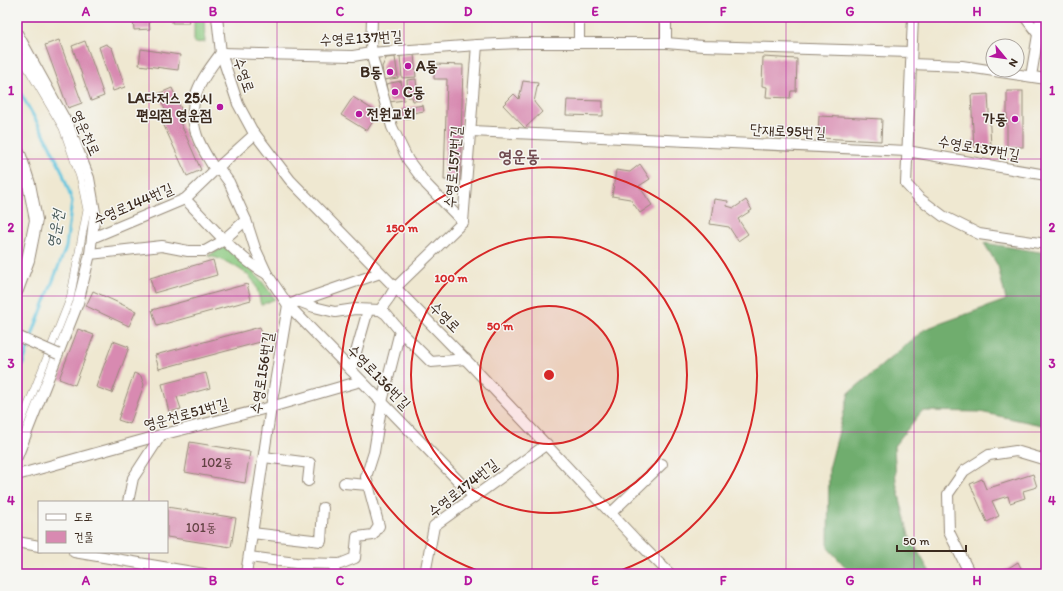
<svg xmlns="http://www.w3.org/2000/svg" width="1063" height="591" viewBox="0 0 1063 591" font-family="Itim,'Poor Story',sans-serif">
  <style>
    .green { fill: #8ac97f; stroke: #627a4e }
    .forest { fill: #6fad6e; stroke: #556c46 }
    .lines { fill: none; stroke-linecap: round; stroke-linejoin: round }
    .stream { stroke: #61c5df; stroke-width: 3 }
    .building { fill: #d88ab1 }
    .pedestrian-casing { stroke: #958978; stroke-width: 8 }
    .minor-casing { stroke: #958978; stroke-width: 12 }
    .tertiary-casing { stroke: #958978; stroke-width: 14 }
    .pedestrian { stroke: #fff; stroke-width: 7 }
    .minor { stroke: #fff; stroke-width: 10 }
    .tertiary { stroke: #fff; stroke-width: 12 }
    .minor-bridge-casing { stroke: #958978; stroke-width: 12; stroke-linecap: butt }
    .minor-bridge { stroke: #fff; stroke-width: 10 }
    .grid { fill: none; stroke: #b5179e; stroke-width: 1; stroke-opacity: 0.55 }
    .ring { fill: none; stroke: #d62828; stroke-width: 2 }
    .poi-dot { fill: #b5179e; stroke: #f6f6f2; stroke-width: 1.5 }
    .labels { text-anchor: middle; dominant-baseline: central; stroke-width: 3; stroke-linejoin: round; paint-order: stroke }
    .number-label { font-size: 13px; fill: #624243 }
    .street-label { font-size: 15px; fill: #3b2a1e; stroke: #f6f6f2 }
    .poi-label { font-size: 15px; font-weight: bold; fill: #3b2a1e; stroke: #f6f6f2; text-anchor: start }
    .water-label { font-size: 16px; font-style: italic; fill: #465858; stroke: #f6f6f2 }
    .quarter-label { font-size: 17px; font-weight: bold; fill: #724c51; stroke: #f6f6f2 }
    .centre { fill: #d62828; stroke: #f6f6f2; stroke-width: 2 }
    .ring-label { font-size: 12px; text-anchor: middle; font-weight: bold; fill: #d62828; stroke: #f6f6f2; stroke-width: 3; stroke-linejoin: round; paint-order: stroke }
    .neatline { fill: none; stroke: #b5179e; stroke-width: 1.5 }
    .grid-label { font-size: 13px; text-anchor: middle; font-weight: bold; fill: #b5179e }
  </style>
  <rect width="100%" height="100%" fill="#f6f6f2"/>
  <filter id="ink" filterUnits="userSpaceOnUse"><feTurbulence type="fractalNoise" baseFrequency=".025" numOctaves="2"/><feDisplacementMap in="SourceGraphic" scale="8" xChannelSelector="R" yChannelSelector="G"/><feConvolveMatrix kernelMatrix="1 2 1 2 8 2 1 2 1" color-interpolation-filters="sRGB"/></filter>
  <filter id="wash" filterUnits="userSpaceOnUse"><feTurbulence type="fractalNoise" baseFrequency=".012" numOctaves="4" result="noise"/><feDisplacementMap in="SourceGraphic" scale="16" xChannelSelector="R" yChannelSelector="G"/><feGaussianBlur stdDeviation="0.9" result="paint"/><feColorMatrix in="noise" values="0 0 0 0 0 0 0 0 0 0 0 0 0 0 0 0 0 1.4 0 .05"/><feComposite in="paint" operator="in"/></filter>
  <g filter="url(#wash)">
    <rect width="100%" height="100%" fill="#efe8d1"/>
    <g class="green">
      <polygon points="194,17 204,17 205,42 194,43"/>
      <path d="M 226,246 L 260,279 L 275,299 L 261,305 C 259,298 258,290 255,284 C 250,272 220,257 208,256 Z"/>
    </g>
    <polygon class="forest" points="984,243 1046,253 1046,426 980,412 922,411 894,446 896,482 909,536 931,574 852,574 828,548 829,469 849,393 925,329 1006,300 998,266"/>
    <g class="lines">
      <polyline class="stream" points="17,87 46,138 62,171 72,201 66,247 35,327 17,381"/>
    </g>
    <g id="blocks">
      <g class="building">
        <polygon points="133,17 149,17 150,29 134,30"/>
        <polygon points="172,17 188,17 189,23 172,23"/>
        <polygon points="59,40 82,103 68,108 45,45"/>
        <polygon points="85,41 104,96 91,101 72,46"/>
        <polygon points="106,44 112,48 125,87 113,91 99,47"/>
        <polygon points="141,49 180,55 178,70 139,65"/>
        <polygon points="414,54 416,77 402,78 400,56"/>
        <polygon points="395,57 398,78 384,80 382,67 386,58"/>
        <polygon points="763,57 797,59 796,91 791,91 790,98 766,97 767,87 762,86"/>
        <polygon points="434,64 463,65 460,180 444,180 447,79 434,79"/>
        <polygon points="416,79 417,89 421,88 422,100 413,101 412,97 408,97 407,80"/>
        <polygon points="401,81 404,100 389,102 386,84"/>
        <polygon points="523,81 538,83 534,102 542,112 525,128 503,105 514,94 519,99"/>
        <polygon points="172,88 182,111 176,113 201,170 187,176 160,117 167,114 158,94"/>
        <rect x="1007" y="91" width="16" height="56"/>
        <polygon points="988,94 991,146 974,147 971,95"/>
        <polygon points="353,97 378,113 367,131 341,115"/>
        <polygon points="567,100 603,101 603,116 566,115"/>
        <polygon points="423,105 424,111 413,113 413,117 403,119 401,109"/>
        <polygon points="819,116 882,119 881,141 818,138"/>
        <polygon points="640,164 650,179 639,186 652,205 640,213 630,199 612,196 616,170 630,172"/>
        <polygon points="714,199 728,201 727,206 734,208 746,200 752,210 738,219 748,234 738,241 729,227 710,224"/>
        <polygon points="213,260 217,275 154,293 150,278"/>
        <polygon points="247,284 251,300 157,326 152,310"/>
        <polygon points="93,291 136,311 129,326 86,306"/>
        <polygon points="260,327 264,341 159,369 155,355"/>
        <polygon points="78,329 94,335 75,385 59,379"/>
        <polygon points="113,341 129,347 112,393 96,387"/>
        <polygon points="134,373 141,376 144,385 130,424 118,420"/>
        <polygon points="206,373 210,388 177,397 181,409 169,412 162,384"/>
        <polygon points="190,442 250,452 245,483 185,472"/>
        <polygon points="1033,474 1037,487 1023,491 1025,498 1010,503 1008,496 992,501 999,516 987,522 970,484 982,479 986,489"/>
        <polygon points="167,507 236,518 231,547 167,537"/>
        <polygon points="1018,562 1024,574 999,574"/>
      </g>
    </g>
  </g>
  <g filter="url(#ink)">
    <use href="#blocks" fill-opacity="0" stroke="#958978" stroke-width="1"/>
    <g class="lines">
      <g class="pedestrian-casing">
        <polyline id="pedestrian" points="17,50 63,128 81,180 87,210 70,299 17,433"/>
      </g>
      <g class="minor-casing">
        <g id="minor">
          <polyline points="217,17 221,53 238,104 252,130 290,180 471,365 635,539 670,574"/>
          <polyline points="372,17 371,53 392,127 408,160 426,184 463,222"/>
          <polyline points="913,17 906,184 919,198 943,216 979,234 1046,244"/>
          <polyline points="1025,17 1038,34"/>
          <polyline points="17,33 69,127 89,178 95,212 90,254 78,303 17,457"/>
          <polyline points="579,43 579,17"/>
          <polyline points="666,43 666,17"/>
          <polyline points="911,64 962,66 1046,79"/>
          <polyline points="1031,76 1041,17"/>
          <polyline points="471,131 907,151 1046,175"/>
          <polyline points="218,167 229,182 246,220 255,248 267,274 288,305 474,497"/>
          <path d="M 215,170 C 209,159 201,148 197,136 C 185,101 201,80 221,53 L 353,56 L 371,53 L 477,45 L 522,43 L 666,43 L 703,46 L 911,52"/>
          <path d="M 185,199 C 209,223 237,258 267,274"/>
          <polyline points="92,238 185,199 215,170 255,134"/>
          <polyline points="90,254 162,246 188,251 205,251 221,242 246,220"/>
          <polyline points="380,310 389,298 395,288 463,222 477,45"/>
          <polyline points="400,331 431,362 466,359"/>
          <polyline points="351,370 368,310"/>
          <polyline points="264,457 310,463 308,481"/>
          <polyline points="17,475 161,435 271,407 361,381"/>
          <polyline points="344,483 368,485"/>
          <polyline points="128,502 133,478 161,435"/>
          <polyline points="611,513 662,464"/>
          <polyline points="252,533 321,541 323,508"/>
          <polyline points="17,542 39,546"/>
          <polyline points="74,552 204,574"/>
          <polyline points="249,557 296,563 340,564 355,558 357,537 373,535 379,526 366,477 374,452 382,402 400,331 386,314 380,310 355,309 335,312 314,307 298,301"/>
          <polyline points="334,564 335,574"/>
          <polyline points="246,574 271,407 288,305 380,273"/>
          <polyline points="425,574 434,526 547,444"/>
          <polyline points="970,574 949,532 948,494 964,471 989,455 1016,451 1046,460"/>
        </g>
      </g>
      <g class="tertiary-casing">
        <polyline id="tertiary" points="17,151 20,156 29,184 36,220 28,260 17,290"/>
      </g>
      <use href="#pedestrian" class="pedestrian"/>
      <use href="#minor" class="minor"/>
      <use href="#tertiary" class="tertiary"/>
      <g class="minor-bridge-casing">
        <polyline id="minor-bridge" points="17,336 58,354"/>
      </g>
      <use href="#minor-bridge" class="minor-bridge"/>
    </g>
  </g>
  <path class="grid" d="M 149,17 L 149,502M 277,17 L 277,574M 404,17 L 404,574M 532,17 L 532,574M 659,17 L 659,574M 786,17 L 786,574M 914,17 L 914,574M 17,159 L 1046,159M 17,296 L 1046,296M 17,432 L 1046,432M 149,552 L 149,574"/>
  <circle cx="549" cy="375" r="69" fill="#d62828" fill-opacity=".12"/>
  <g class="ring">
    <circle cx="549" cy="375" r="69"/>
    <circle cx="549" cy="375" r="138"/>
    <path d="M488 574A208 208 0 1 1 610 574"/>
  </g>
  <g class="poi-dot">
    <circle cx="408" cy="66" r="4"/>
    <circle cx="390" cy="72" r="4"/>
    <circle cx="395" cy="92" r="4"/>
    <circle cx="220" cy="107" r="4"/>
    <circle cx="359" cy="114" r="4"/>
    <circle cx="1015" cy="119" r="4"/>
  </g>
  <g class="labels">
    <g class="number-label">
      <text x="217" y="462">102동</text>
      <text x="201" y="527">101동</text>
    </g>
    <g class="street-label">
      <text transform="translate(361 38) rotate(-3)">수영로137번길</text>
      <text transform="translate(244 75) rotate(71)">수영로</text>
      <text transform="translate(788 131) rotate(3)">단재로95번길</text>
      <text transform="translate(86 133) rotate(66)">영운천로</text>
      <text transform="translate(979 148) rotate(10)">수영로137번길</text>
      <text transform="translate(453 167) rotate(-85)">수영로157번길</text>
      <text transform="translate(133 204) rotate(-23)">수영로144번길</text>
      <text transform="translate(445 317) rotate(45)">수영로</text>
      <text transform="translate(262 373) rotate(-81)">수영로156번길</text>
      <text transform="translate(379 377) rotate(46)">수영로136번길</text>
      <text transform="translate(186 414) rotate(-15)">영운천로51번길</text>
      <text transform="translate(463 488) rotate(-38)">수영로174번길</text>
    </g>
    <g class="poi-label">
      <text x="416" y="66">A동</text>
      <text x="382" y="72" text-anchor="end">B동</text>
      <text x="403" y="92">C동</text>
      <text x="212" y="98" text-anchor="end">LA다저스 25시<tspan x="212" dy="17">편의점 영운점</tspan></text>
      <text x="367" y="114">전원교회</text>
      <text x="1007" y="119" text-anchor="end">가동</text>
    </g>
    <g class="water-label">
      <text transform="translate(55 229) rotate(-80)">영운천</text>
    </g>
    <g class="quarter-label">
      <text x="519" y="156">영운동</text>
    </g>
  </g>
  <circle cx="549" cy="375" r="6" class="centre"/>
  <g class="ring-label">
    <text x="402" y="232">150 m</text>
    <text x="451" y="282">100 m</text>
    <text x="500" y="330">50 m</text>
  </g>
  <rect width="1063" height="591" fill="none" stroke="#f6f6f2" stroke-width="44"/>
  <rect x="38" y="501" width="130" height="52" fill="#f6f6f2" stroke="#aba49d"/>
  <rect x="46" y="514" width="20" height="6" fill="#ffffff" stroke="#aba49d"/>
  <text x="74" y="521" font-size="12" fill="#3b2a1e">도로</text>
  <rect x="46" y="531" width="20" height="12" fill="#d88ab1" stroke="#aba49d"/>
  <text x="74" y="541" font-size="12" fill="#3b2a1e">건물</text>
  <g transform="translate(1005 58) rotate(119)"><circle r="19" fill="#f6f6f2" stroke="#aba49d"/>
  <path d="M0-3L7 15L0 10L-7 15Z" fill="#b5179e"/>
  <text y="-6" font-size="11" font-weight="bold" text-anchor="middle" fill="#3b2a1e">N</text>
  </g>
  <path d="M897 545v6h69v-6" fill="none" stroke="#3b2a1e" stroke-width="2"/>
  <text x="903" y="545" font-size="12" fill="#3b2a1e" stroke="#f6f6f2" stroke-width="3" paint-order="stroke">50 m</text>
  <rect x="22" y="22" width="1019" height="547" class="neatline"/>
  <g class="grid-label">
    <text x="86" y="16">A</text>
    <text x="213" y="16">B</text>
    <text x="340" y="16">C</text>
    <text x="468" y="16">D</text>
    <text x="595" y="16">E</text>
    <text x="723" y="16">F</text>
    <text x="850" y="16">G</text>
    <text x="977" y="16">H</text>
    <text x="11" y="95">1</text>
    <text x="1052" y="95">1</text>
    <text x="11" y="232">2</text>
    <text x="1052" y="232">2</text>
    <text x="11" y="368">3</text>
    <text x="1052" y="368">3</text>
    <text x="11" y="505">4</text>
    <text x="1052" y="505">4</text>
    <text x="86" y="585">A</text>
    <text x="213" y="585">B</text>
    <text x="340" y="585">C</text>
    <text x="468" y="585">D</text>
    <text x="595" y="585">E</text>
    <text x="723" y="585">F</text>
    <text x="850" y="585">G</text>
    <text x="977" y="585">H</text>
  </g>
</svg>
